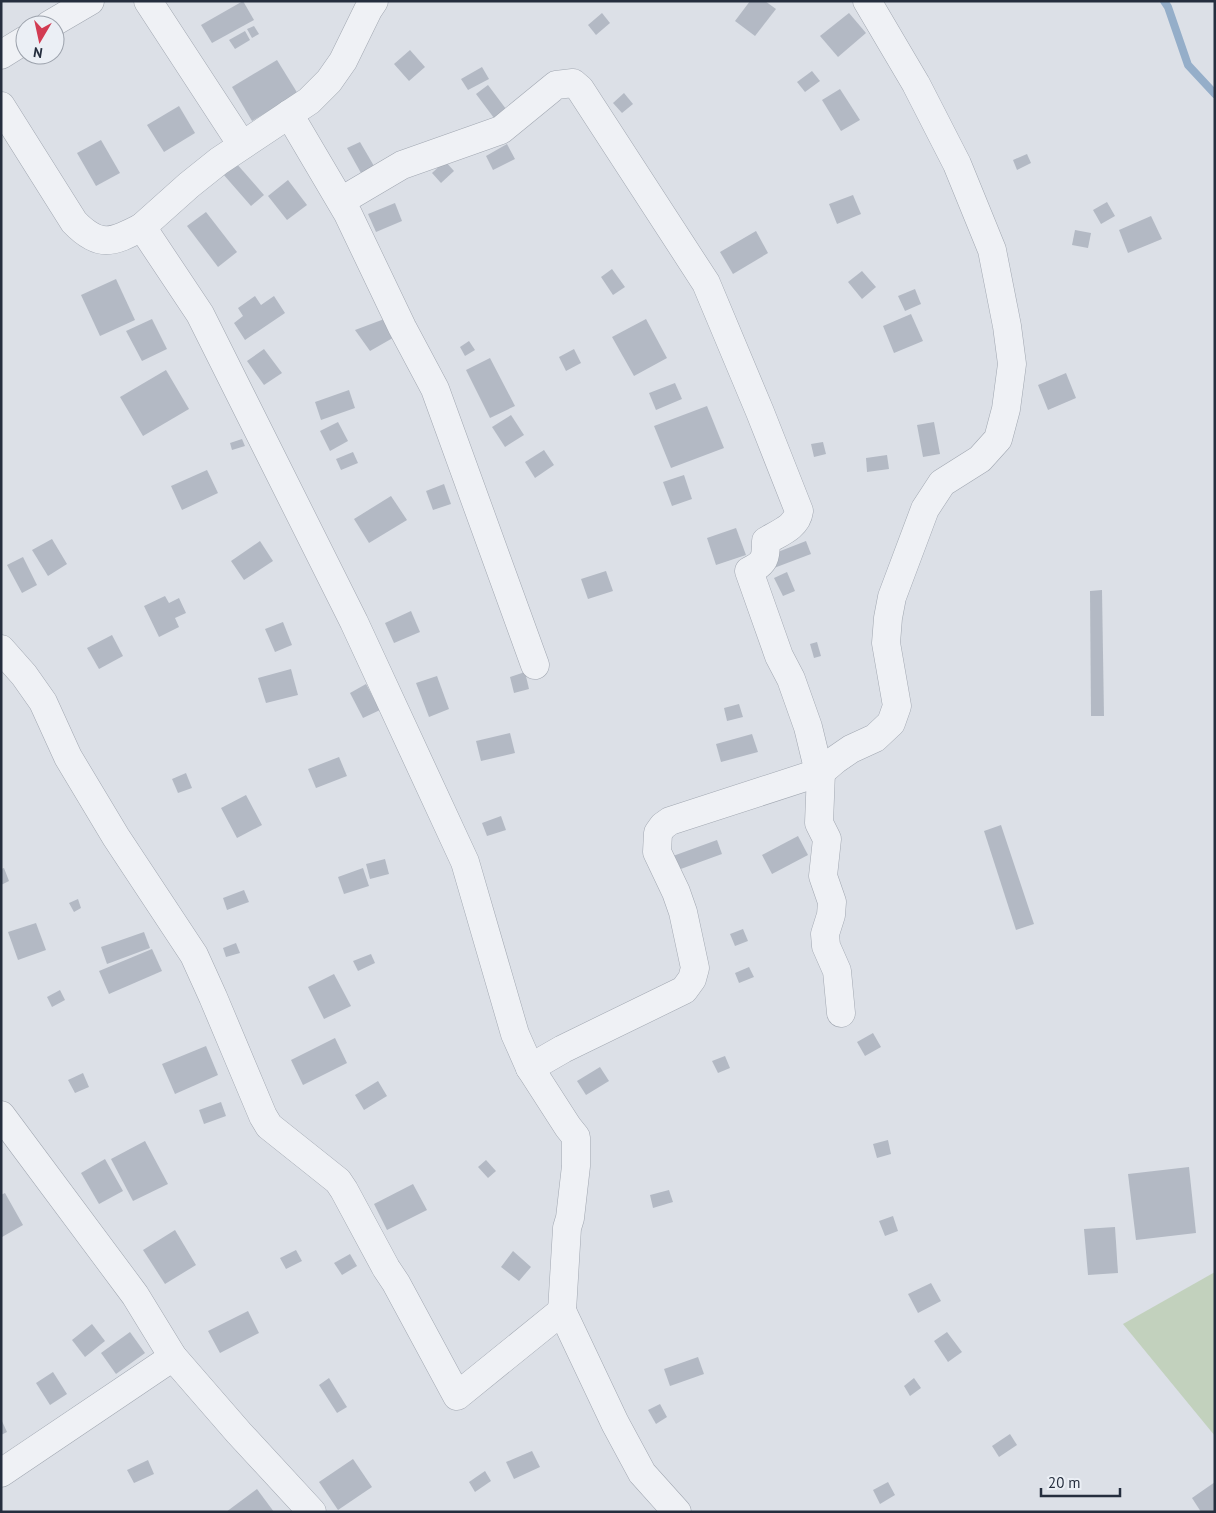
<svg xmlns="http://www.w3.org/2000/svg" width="1216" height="1513" viewBox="0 0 1216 1513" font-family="'PT Sans',sans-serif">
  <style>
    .green { fill: #c2d1bd }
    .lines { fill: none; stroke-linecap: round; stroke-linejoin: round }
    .stream { stroke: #95aec9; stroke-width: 8 }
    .building { fill: #b3b9c4 }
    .street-casing { stroke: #a1a7b1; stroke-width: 29 }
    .street { stroke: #eff1f5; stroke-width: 28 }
  </style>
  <rect width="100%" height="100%" fill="#dce0e7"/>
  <polygon class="green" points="1215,1272 1215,1436 1123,1324"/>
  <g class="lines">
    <polyline class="stream" points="1164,1 1168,7 1188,65 1215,94"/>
  </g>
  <g class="building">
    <polygon points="243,1 254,20 212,43 201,25"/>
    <polygon points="750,1 765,1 776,9 755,36 735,21"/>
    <polygon points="602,13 610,23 596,35 588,25"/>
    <polygon points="849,13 866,33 838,57 820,36"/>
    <polygon points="254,26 259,34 252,38 247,29"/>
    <polygon points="245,31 250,40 235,49 229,40"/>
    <polygon points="410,50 425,67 409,81 394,64"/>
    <polygon points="277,60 298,94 252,121 232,87"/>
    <polygon points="482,67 489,79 468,90 461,79"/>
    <polygon points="812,71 820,81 805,92 797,82"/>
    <polygon points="488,85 506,109 494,118 476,94"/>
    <polygon points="840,89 860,120 841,131 822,100"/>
    <polygon points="624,93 633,104 622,113 613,103"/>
    <polygon points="179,106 195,133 164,152 147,125"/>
    <polygon points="101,140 120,173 96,186 77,153"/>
    <polygon points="360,142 374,166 361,173 347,148"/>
    <polygon points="507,144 515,159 493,170 486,156"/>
    <polygon points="1027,154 1031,163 1017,170 1013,160"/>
    <polygon points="445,161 454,171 441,183 432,173"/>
    <polygon points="236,163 264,195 251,206 223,174"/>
    <polygon points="288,180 307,205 287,220 268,196"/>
    <polygon points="853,195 861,214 837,224 829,204"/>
    <polygon points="1107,202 1115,216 1101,224 1093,210"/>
    <polygon points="395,203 402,221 376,232 368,214"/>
    <polygon points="206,212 237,252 218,267 187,226"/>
    <polygon points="1151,216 1162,239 1128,253 1119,230"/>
    <polygon points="1075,230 1091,233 1088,248 1072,245"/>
    <polygon points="756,231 768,253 733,274 720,252"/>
    <polygon points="612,269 625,287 613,295 601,277"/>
    <polygon points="862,271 876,287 862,299 848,282"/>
    <polygon points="116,279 135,320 100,336 81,295"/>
    <polygon points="915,289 921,304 905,311 898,296"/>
    <polygon points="255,296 261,305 274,296 285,313 245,340 234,323 243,316 238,308"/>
    <polygon points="911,314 923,341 894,353 883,326"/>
    <polygon points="387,318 398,335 370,351 355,330"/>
    <polygon points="152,319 167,349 142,361 126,331"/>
    <polygon points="646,319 667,358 634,376 612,337"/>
    <polygon points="469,341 475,350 465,356 460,347"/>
    <polygon points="264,349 282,373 264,385 247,361"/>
    <polygon points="574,349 581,363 566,371 559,357"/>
    <polygon points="490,358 515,406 490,418 466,370"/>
    <polygon points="166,370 189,409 143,436 120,397"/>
    <polygon points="1066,373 1076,398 1048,410 1038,385"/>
    <polygon points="675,383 682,399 656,410 649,393"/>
    <polygon points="349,390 355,408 321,420 315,402"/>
    <polygon points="707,406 724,448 671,468 654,426"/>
    <polygon points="511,415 524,435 505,447 492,427"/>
    <polygon points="338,422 348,441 330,451 320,431"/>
    <polygon points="934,422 940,454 923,457 917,425"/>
    <polygon points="242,439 245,446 232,450 230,443"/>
    <polygon points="823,442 826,454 814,457 811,444"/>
    <polygon points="544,450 554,465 535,478 525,462"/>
    <polygon points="353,452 358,463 341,470 336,459"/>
    <polygon points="887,455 889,469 867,472 866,458"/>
    <polygon points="207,470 218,493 182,510 171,486"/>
    <polygon points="684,475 692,499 672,506 663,482"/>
    <polygon points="444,484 451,504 433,510 426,491"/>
    <polygon points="391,496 407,520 369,543 354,519"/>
    <polygon points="736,528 746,555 716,565 707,538"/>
    <polygon points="52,539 67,564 48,576 32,550"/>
    <polygon points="260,541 273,561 244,580 231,561"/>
    <polygon points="806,541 811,554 774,568 770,555"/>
    <polygon points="23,557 37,585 22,593 7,565"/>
    <polygon points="606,571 613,591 588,599 581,579"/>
    <polygon points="787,572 795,591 783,596 774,578"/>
    <polygon points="1102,590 1104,716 1091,716 1090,591"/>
    <polygon points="165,596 169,603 179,598 186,613 175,618 179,627 159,637 144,606"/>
    <polygon points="411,611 420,632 394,643 385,623"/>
    <polygon points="283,622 292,645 275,652 265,629"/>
    <polygon points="112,635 123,656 99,669 87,648"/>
    <polygon points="817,642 821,656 814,658 810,644"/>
    <polygon points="291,669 298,695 266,703 258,678"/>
    <polygon points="525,672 529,689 514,693 510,677"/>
    <polygon points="437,676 449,709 429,717 416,683"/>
    <polygon points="366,684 380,710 363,718 350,693"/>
    <polygon points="739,704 743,717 727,721 724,708"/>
    <polygon points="510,733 515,753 481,761 476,741"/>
    <polygon points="752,734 758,752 721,762 716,744"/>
    <polygon points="339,757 347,776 316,788 308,769"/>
    <polygon points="186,773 192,788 178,793 172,779"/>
    <polygon points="246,795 262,825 237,838 221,808"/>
    <polygon points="501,816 506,830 487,836 482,823"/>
    <polygon points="1001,825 1034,924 1016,930 984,831"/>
    <polygon points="798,836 808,855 772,874 762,855"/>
    <polygon points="717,840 722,854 678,870 673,856"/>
    <polygon points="385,859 389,874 370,879 366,864"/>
    <polygon points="4,868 9,881 1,885 1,869"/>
    <polygon points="363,868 369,886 344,894 338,877"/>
    <polygon points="244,890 249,902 227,910 223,898"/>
    <polygon points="78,899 81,908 74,912 69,903"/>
    <polygon points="36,923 46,950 18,960 8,932"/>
    <polygon points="743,929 748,941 735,946 730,934"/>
    <polygon points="144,932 150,948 107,964 101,947"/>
    <polygon points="236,943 240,953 226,957 223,948"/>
    <polygon points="152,949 162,971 109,994 99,971"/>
    <polygon points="371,954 375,963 358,971 353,961"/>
    <polygon points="749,967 754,977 739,983 735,973"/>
    <polygon points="334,974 351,1006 324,1019 308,987"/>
    <polygon points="60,990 65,1000 52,1007 47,997"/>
    <polygon points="873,1033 881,1047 865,1056 857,1042"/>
    <polygon points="335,1038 347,1063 303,1085 291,1060"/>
    <polygon points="206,1046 218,1075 175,1094 162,1064"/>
    <polygon points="725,1056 730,1068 718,1073 712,1061"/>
    <polygon points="600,1067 609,1081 586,1095 577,1081"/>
    <polygon points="83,1073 89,1087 75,1093 68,1080"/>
    <polygon points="378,1081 387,1096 364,1110 355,1095"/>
    <polygon points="221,1102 226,1116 204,1124 199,1110"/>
    <polygon points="888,1140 891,1154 877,1158 873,1144"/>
    <polygon points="145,1141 168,1184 133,1201 111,1159"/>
    <polygon points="105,1159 123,1191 99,1204 81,1173"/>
    <polygon points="486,1160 496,1171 488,1178 478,1167"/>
    <polygon points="1189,1167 1196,1233 1136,1240 1128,1174"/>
    <polygon points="413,1184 427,1210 387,1230 374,1204"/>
    <polygon points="669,1190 673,1202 653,1208 650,1195"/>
    <polygon points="5,1193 23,1225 2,1237 1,1235 1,1195"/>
    <polygon points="893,1216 898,1231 885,1236 879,1221"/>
    <polygon points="1115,1227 1118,1273 1088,1275 1084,1229"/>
    <polygon points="175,1230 196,1265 165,1284 143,1250"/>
    <polygon points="296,1250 302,1261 286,1269 280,1258"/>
    <polygon points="513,1251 531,1267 519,1281 501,1267"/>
    <polygon points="350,1254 357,1266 342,1275 334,1263"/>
    <polygon points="931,1283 941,1301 918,1313 908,1294"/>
    <polygon points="248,1311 259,1333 220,1353 208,1331"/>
    <polygon points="92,1324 105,1341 85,1357 72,1340"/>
    <polygon points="130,1332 145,1353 116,1374 101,1353"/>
    <polygon points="947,1332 962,1352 948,1362 934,1341"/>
    <polygon points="698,1357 704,1374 670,1386 664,1369"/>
    <polygon points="53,1372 67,1394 50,1405 36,1383"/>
    <polygon points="329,1378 347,1407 337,1413 319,1385"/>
    <polygon points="914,1378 921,1388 910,1396 904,1386"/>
    <polygon points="660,1404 667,1417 656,1424 648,1410"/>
    <polygon points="1,1419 7,1432 1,1435"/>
    <polygon points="1010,1434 1017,1445 999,1457 992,1446"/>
    <polygon points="532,1451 540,1467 514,1479 506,1462"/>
    <polygon points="353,1459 372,1487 338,1510 319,1482"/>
    <polygon points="148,1460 154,1474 134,1483 127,1470"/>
    <polygon points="485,1471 491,1481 475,1492 469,1482"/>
    <polygon points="888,1482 895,1495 880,1504 873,1490"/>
    <polygon points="1215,1482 1215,1512 1201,1512 1192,1498"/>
    <polygon points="257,1489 274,1512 226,1512"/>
  </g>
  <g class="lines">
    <g class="street-casing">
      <g id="street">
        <polyline points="148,1 242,145"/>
        <polyline points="49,25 90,1"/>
        <polyline points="1,55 25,40"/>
        <path d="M 1,106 L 74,222 C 99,248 112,243 142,227 L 200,314 L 354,622 L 465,862 L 515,1034 L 530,1068 L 568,1127 L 576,1137 L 576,1166 L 570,1218 L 567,1228 L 562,1311"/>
        <polyline points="289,114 348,214 402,327 435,389 535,665"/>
        <path d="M 341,201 L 402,165 L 501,130 L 556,85 L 573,83 L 580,89 L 706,283 L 760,412 L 799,511 C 797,527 779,533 766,541 C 766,558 765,563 749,571 L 779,656 L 791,679 L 808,727 L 816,760 L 821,772 L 819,823 L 827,839 L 823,876 L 832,902 L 831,915 L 825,934 L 826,946 L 837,971 L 841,1013"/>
        <polyline points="142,227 189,185 219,161 309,101 329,81 343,61 368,10 374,1"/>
        <polyline points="1,649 24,675 43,702 68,757 116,837 194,955 213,997 263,1116 269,1126 338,1181 344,1190 386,1268 396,1283 457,1396 562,1311 615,1423 642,1473 677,1512"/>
        <polyline points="530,1068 563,1049 684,990 692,979 695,968 683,912 676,892 657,852 658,833 663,826 670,821 821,772 835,760 851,749 875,738 891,723 897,706 886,643 888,618 892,597 925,509 942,483 980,459 998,439 1006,409 1012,364 1007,326 992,250 957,164 916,84 867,1"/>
        <polyline points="1,1115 135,1295 173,1357 239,1433 312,1512"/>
        <polyline points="1,1473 173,1357"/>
      </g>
    </g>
    <use href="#street" class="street"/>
  </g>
  <rect width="1216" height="1513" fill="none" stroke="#252e3e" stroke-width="5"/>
  <g transform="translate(40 40) rotate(189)"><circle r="24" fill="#ebeff5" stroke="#9ca2ac"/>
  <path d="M0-4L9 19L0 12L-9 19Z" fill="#d23b52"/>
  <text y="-8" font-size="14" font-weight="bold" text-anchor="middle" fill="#252e3e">N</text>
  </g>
  <path d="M1041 1488v8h79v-8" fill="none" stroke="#252e3e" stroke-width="2.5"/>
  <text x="1048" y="1488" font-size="15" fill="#252e3e" stroke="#ebeff5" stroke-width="4" paint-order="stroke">20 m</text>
</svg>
